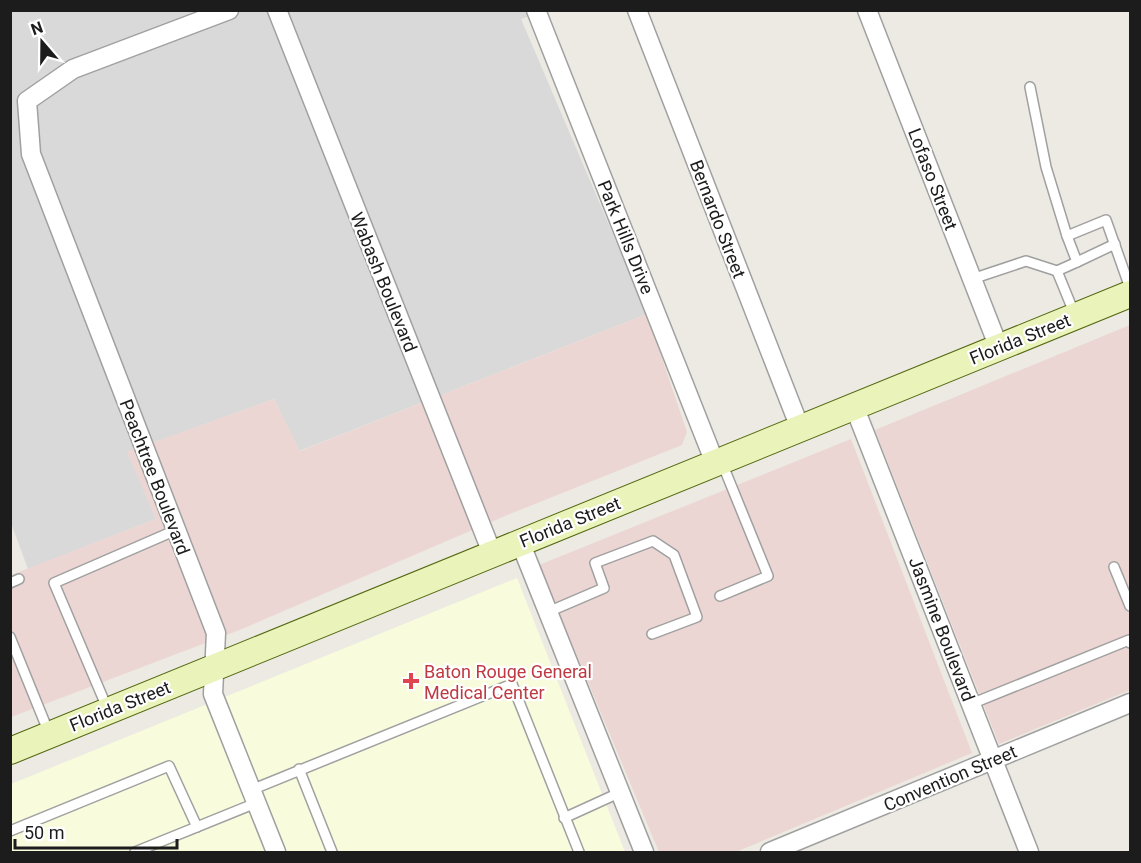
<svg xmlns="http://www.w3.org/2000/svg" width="1141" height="863" viewBox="0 0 1141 863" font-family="Roboto,sans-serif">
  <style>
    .residential { fill: #dad9d9 }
    .commercial { fill: #ecd6d3 }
    .education { fill: #f8fbdc }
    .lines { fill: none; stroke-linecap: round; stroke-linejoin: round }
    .service-casing { stroke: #a0a0a0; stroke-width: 12 }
    .minor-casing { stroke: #a0a0a0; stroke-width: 21 }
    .secondary-casing { stroke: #53670f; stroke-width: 28 }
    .service { stroke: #fff; stroke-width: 9 }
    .minor { stroke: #fff; stroke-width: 18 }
    .secondary { stroke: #e9f3ba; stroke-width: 26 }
    .health-dot { fill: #e0444e; stroke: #fff; stroke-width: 2 }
    .labels { text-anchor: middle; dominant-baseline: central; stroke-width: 4.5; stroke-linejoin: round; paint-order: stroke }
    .street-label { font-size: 18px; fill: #1c1c1c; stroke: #fff }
    .health-label { font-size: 18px; fill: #be3a42; stroke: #fff; text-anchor: start }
  </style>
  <rect width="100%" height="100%" fill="#eceae2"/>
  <polygon class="residential" points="11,11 543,11 521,19 647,314 299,451 274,399 128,452 156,519 28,569 11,523"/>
  <g class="commercial">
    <polygon points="647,314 687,432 682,445 505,516 242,629 11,717 11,575 156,519 127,452 274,399 300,451"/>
    <polygon points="1130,325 1130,690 999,744 875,430"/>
    <polygon points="851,439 972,753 736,852 659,852 539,565"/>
  </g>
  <polygon class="education" points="517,578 625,852 11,852 11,784"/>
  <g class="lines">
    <g class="service-casing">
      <g id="service">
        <polyline points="1030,87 1046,167 1067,236 1106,220 1130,288"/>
        <polyline points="1067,236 1077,262 1115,244"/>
        <polyline points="972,279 1026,261 1057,271"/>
        <polyline points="1075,315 1057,271 1077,262"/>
        <polyline points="1114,567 1130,606"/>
        <polyline points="10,583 19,579"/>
        <polyline points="720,596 768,576 722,463"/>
        <polyline points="548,612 604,588 595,563 653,541 674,555 697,617 652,634"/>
        <polyline points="10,637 49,733"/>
        <polyline points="971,704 1129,640 1130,643"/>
        <polyline points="108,710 54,583 176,530"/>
        <polyline points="299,769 332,852"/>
        <polyline points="251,790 512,684 579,852"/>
        <polyline points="564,818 621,792"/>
        <polyline points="10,831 169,766 197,827"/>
        <polyline points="135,852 256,803"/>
      </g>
    </g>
    <g class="minor-casing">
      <g id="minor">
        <polyline points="229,10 73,69 27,101 31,154 216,633 213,694 276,852"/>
        <polyline points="277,10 492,553"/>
        <polyline points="536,10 715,463"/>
        <polyline points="637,10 800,428"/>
        <polyline points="867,10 999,348"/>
        <polyline points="854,406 1029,852"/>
        <polyline points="520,542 644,852"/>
        <polyline points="770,852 1130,703"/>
      </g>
    </g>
    <g class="secondary-casing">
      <polyline id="secondary" points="10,751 1130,294"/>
    </g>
    <use href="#service" class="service"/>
    <use href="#minor" class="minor"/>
    <use href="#secondary" class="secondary"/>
  </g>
  <path class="health-dot" d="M408 672h6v6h6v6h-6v6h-6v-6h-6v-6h6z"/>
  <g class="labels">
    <g class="street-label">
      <text transform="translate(933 179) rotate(69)">Lofaso Street</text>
      <text transform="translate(718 219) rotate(69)">Bernardo Street</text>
      <text transform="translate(626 237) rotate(68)">Park Hills Drive</text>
      <text transform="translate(384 282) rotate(68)">Wabash Boulevard</text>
      <text transform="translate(1020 339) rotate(-22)">Florida Street</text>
      <text transform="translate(155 477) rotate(69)">Peachtree Boulevard</text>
      <text transform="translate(570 522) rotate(-22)">Florida Street</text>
      <text transform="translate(942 629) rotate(69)">Jasmine Boulevard</text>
      <text transform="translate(120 706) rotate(-22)">Florida Street</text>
      <text transform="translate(950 778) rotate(-23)">Convention Street</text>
    </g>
    <g class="health-label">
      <text x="424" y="671">Baton Rouge General<tspan x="424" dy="21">Medical Center</tspan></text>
    </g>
  </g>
  <rect width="1141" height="863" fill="none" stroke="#1c1c1c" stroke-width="24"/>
  <g transform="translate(42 42) rotate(340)" stroke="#ffffff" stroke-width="4.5" paint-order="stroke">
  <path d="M0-4.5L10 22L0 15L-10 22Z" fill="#1c1c1c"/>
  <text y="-9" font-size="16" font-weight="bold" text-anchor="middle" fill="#1c1c1c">N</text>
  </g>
  <path d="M15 839v9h162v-9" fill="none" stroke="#1c1c1c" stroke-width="3"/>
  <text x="24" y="839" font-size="18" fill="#1c1c1c" stroke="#ffffff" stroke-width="4.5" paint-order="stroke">50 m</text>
</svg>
